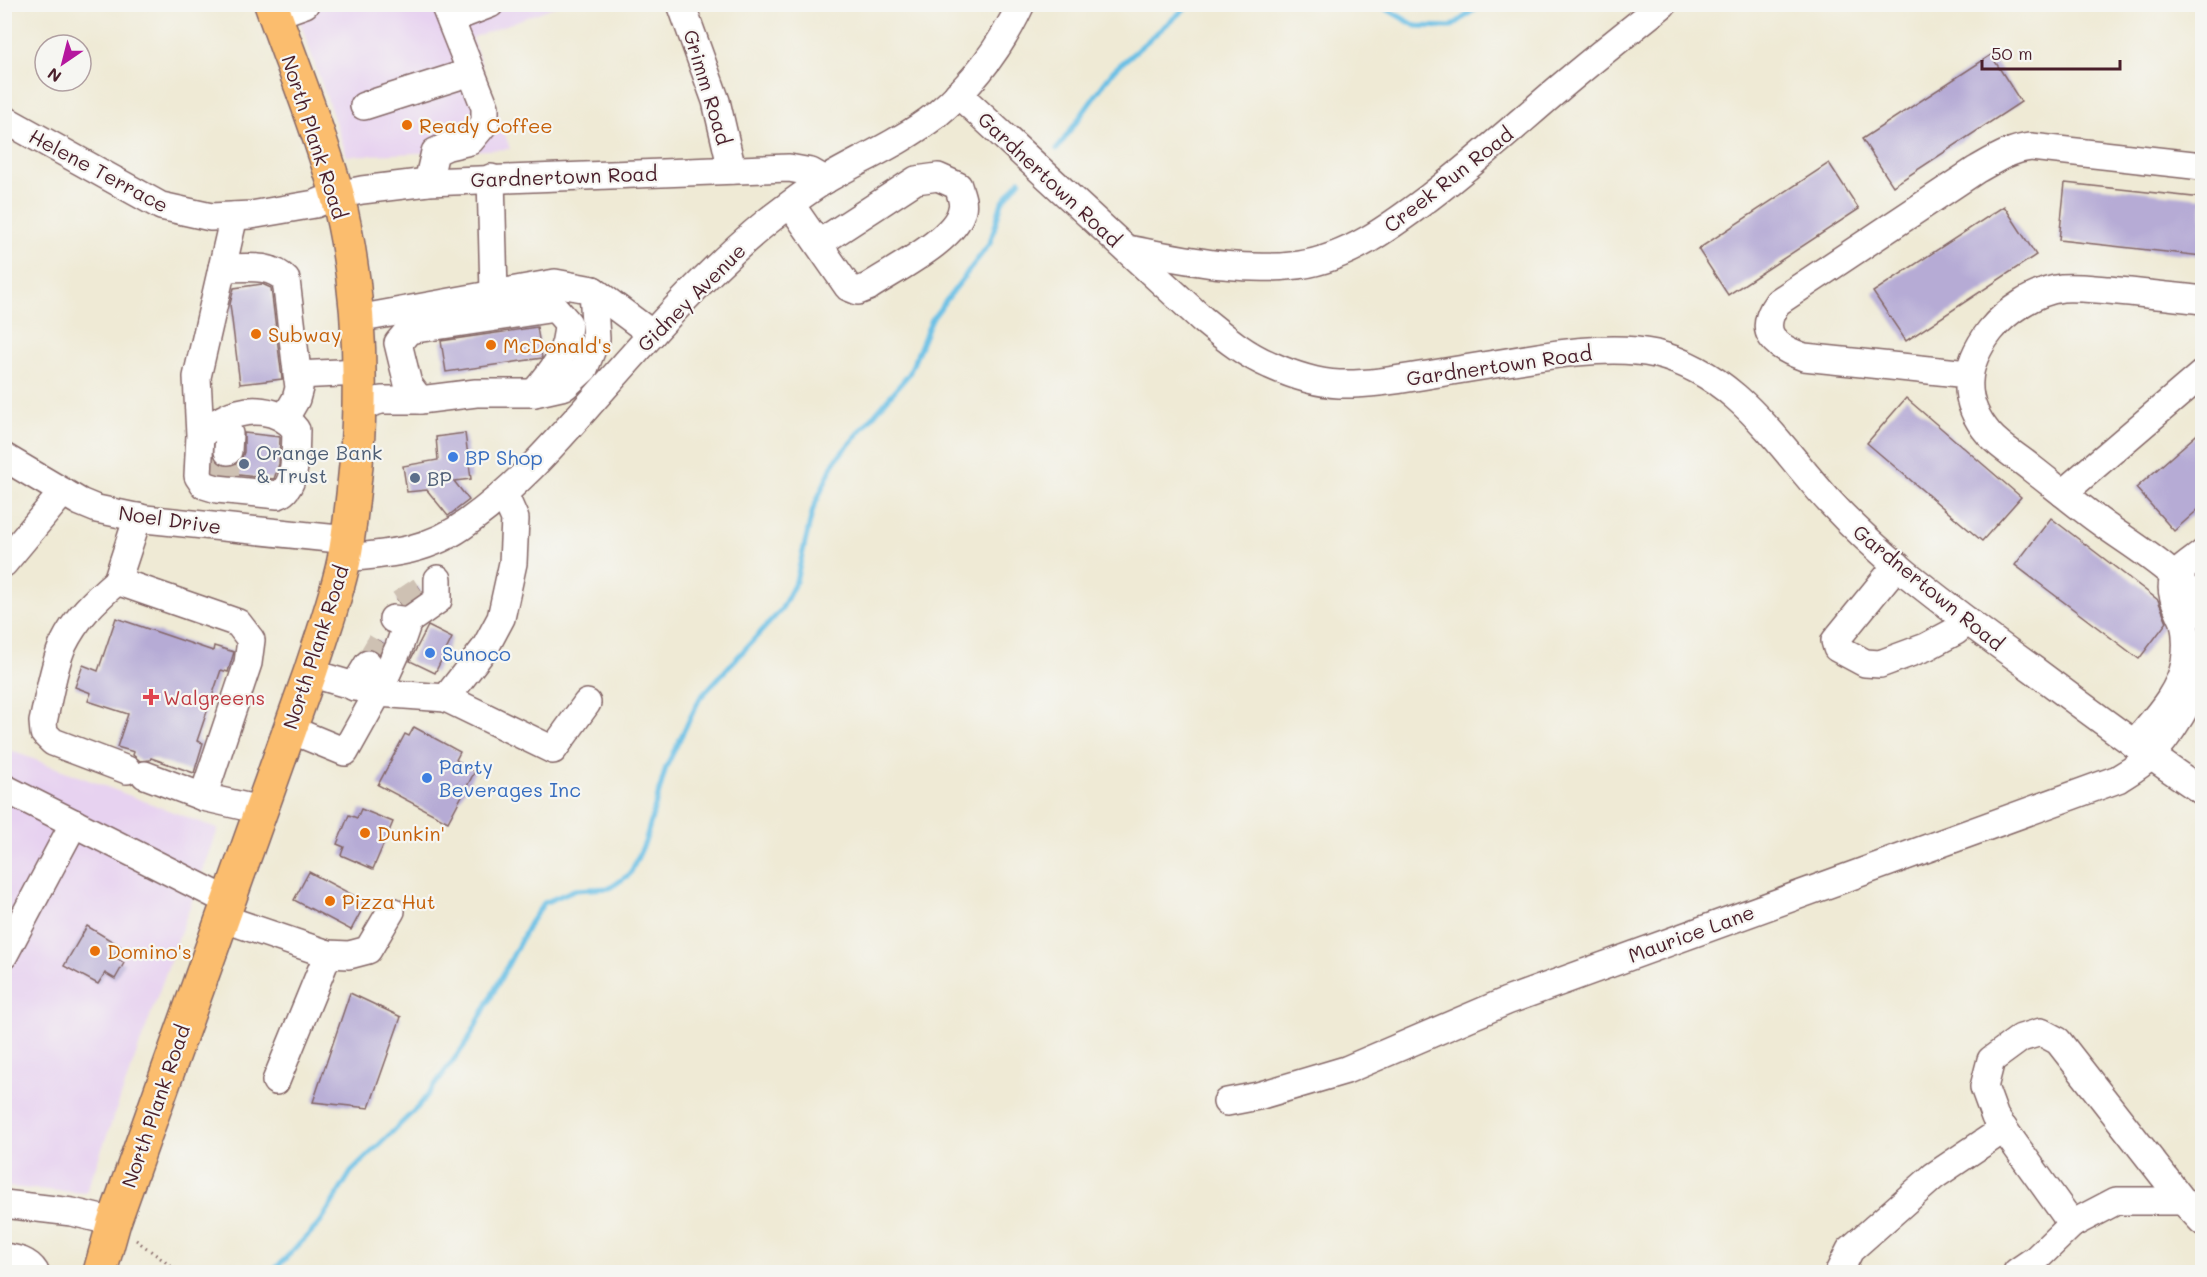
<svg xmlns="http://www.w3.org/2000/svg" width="2207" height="1277" viewBox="0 0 2207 1277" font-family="Mali,sans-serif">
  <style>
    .built { fill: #e7d2f0 }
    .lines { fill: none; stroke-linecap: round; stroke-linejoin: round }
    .stream { stroke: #68bfe5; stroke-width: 5 }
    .building { fill: #b6abd5 }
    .minor-tunnel { stroke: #cec1b3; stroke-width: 27; stroke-dasharray: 27 14; stroke-linecap: butt }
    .minor-casing { stroke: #846666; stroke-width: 30 }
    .major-casing { stroke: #846666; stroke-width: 36 }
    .path { stroke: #846666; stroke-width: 3; stroke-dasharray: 1.5 4.5; stroke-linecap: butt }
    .minor { stroke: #fff; stroke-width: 27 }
    .major { stroke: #fbbd6e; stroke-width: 33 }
    .food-dot { fill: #e8710a; stroke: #f6f6f2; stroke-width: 2 }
    .shop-dot { fill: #3f7fe0; stroke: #f6f6f2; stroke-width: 2 }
    .service-dot { fill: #5c6f8a; stroke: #f6f6f2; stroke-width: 2 }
    .health-dot { fill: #e0444e; stroke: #f6f6f2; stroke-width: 2 }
    .labels { text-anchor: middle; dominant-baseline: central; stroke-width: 4.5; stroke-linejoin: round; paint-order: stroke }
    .street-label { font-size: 20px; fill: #4a1f2b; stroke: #f6f6f2 }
    .food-label { font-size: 20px; fill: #c56008; stroke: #f6f6f2; text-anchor: start }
    .service-label { font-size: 20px; fill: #4e5e75; stroke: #f6f6f2; text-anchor: start }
    .shop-label { font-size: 20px; fill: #366cbe; stroke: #f6f6f2; text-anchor: start }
    .health-label { font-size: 20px; fill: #be3a42; stroke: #f6f6f2; text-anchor: start }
  </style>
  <rect width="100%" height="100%" fill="#f6f6f2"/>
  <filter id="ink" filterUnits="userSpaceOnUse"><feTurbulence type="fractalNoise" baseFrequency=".0167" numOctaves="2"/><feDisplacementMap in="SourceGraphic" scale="12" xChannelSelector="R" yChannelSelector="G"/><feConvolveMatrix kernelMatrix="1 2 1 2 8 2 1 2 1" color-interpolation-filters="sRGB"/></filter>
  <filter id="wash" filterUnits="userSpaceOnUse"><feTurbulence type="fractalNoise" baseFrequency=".008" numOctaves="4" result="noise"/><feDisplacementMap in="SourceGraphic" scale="24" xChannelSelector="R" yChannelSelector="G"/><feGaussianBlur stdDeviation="1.35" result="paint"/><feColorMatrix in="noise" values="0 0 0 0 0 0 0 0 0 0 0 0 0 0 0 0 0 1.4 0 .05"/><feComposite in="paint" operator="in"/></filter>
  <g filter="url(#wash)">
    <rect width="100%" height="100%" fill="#efead5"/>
    <g class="built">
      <polygon points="294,5 559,5 472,38 510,149 347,156"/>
      <polygon points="4,748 218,829 86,1193 5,1187"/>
    </g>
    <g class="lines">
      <g class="stream">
        <polyline points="1378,4 1416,26 1451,27 1482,4"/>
        <polyline points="1057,149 1113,71 1190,4"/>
        <polyline points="272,1272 320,1223 351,1172 419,1106 467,1042 530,923 544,903 574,890 610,888 630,874 645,842 666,767 700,698 781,610 796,581 813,509 834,462 909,374 932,319 990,243 1002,202 1020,180"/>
      </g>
    </g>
    <g id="blocks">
      <g class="building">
        <polygon points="1991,55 2021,102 1893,186 1862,139"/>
        <polygon points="1829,163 1859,209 1728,295 1698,249"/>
        <polygon points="2065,183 2202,198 2202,256 2059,240"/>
        <polygon points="2004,206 2036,255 1906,341 1873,292"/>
        <polygon points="262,284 271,288 282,379 240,384 230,304 234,288"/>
        <polygon points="537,327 542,358 446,372 441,341"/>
        <polygon points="1906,398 2021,497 1982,541 1867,443"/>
        <polygon points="2202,430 2202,506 2174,531 2136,488"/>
        <polygon points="244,433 280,437 279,464 274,479 214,472 215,459 220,464 228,467 235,465 241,460 244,452"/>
        <polygon points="465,433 471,479 454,481 469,500 448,516 427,490 407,492 403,466 438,460 436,437"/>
        <polygon points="2051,518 2158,600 2167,622 2139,659 2015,565"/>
        <polygon points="418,586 422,592 404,605 400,604 397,599"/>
        <polygon points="116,618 213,651 214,646 234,652 228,672 221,670 197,741 203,743 194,773 151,758 150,760 140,761 133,755 134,752 117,747 128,714 88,701 91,693 75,687 83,665 98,671"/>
        <polygon points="428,626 452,638 435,673 410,661"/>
        <polygon points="377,640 383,643 379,653 372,649"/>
        <polygon points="414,727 460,752 456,760 475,771 448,822 378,785 405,734 409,736"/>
        <polygon points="361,809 393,822 373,869 341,855 344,847 337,844 349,815 357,818"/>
        <polygon points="309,872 366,902 351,930 294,900"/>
        <polygon points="87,926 120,946 114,957 124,963 115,979 105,973 98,984 64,966"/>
        <polygon points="350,993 401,1017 369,1108 313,1102"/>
      </g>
    </g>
  </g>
  <g filter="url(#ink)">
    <use href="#blocks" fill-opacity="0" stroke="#846666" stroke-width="1.5"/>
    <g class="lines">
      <g class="minor-tunnel">
        <polyline points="225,478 228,451"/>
        <polyline points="400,604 421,590"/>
        <polyline points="368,664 381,642"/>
      </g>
      <g class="minor-casing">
        <g id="minor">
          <polyline points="681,4 716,101 732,170"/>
          <polyline points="274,15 305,4"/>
          <polyline points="451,19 490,4"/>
          <path d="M 958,94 L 1202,319 C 1223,336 1244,354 1270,365 C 1290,374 1317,383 1339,384 C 1370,385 1402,379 1433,374 C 1468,368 1503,363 1538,357 C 1575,351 1620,346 1656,354 C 1737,374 1777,444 1829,501 C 1853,527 1879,551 1907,574 C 1948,607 1991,639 2034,670 C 2090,712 2145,753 2202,791"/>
          <polyline points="364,106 471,72"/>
          <polyline points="4,119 161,206 211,217 251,215 315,204 337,195 362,190 428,182 789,168 811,172 825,180"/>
          <polyline points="491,178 494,292"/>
          <polyline points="428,182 435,152 448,146 470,141 485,123 485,107 444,4"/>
          <path d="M 791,205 L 848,287 L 858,291 L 868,287 C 893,270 957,239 962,209 C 964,202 960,193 958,186 L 938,177 L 916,180 L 818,244"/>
          <path d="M 1127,249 C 1183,259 1241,273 1299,265 C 1349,258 1391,226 1431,196 C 1474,163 1515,126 1556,91 C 1591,61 1627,33 1663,4"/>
          <path d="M 222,268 C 244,268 271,263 286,280 L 299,388 L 296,399 L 285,418"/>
          <polyline points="593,290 652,334"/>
          <path d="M 2202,300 C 2171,296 2139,293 2108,290 C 2093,289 2077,287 2062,288 C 2036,291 2006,311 1990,331 C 1964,365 1960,400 1989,434 C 2000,447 2018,457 2031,468 C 2054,486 2076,504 2099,521 C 2131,545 2188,576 2202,613"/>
          <polyline points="357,319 555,283 593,290 596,339 584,369 565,386 534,393 476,393 420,400 381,400 361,406"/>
          <path d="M 1968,374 L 1804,357 C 1775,347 1756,332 1778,302 L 1976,170 C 1994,160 2010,149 2031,147 L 2202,166"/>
          <polyline points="297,375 360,372"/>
          <path d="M 420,400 L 408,384 L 398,343 L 409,330 L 555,308 L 568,323 C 567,355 554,369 534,393"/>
          <polyline points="222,427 229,434 228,451"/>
          <path d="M 200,435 C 208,430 215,423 223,419 C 248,406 279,408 296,430 C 295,449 298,487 278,495 L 217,489 L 204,485 L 198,476 L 200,435 L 197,377 L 234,216"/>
          <polyline points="4,457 80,502 97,509 145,519 348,540"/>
          <polyline points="2063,493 2202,374"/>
          <polyline points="138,517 117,581 238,623 251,640 248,663 203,797 260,810"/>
          <path d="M 344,558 C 390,554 430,551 468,522 C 522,483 559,438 603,389 C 655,330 707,271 768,221 C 786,207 807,191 827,179 C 863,158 903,141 936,115 C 972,85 1001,47 1021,4"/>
          <polyline points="4,563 63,492"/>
          <polyline points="1897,565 1835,641 1837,648 1865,663 1880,664 1926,647 1956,631 1967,621"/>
          <path d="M 117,581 C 95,600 76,618 63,645 C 54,663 48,701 43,722 L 44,733 L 53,742 L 127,770"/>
          <polyline points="393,619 408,621 438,600 438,579"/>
          <polyline points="310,673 378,693 399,647 408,621"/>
          <polyline points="354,687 368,664"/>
          <polyline points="446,698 553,750 587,703"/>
          <polyline points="289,729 345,752 378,693 446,698 485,648 501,618 513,563 515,519 504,494"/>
          <path d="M 2134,744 C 2153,720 2179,695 2185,663 C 2187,649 2187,635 2184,622 C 2180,611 2169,594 2173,582 C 2176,571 2194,561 2202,554"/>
          <polyline points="145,775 203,797"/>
          <polyline points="4,788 228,901"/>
          <polyline points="222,918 328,954 349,955 368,950 391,911"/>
          <polyline points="4,955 74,823"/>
          <polyline points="276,1081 328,954"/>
          <path d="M 1227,1102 L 1258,1096 L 1346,1070 L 1507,1001 L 2118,779 C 2129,772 2140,766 2149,757 C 2168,739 2197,693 2202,668"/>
          <polyline points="4,1204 72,1212 114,1222"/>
          <polyline points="2072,1224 2116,1201 2183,1201"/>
          <path d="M 4,1257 C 17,1259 28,1261 35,1272"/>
          <polyline points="1839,1272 1850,1250 1934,1176 2004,1129"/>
          <polyline points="2017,1272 2036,1259 2072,1224 1995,1117 1984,1087 1991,1060 2021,1038 2041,1032 2058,1041 2183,1201 2202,1221"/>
        </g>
      </g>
      <g class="major-casing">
        <path id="major" d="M 100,1272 L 114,1222 L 310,673 C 322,636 336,599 344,560 C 350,529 353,497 356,465 C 363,374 360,283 337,194 C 319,129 293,67 271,4"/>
      </g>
      <polyline class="path" points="136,1240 179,1272"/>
      <use href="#minor" class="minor"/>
      <use href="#major" class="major"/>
    </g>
  </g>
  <g class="food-dot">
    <circle cx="407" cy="125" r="6"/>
    <circle cx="256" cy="334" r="6"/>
    <circle cx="491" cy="345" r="6"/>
    <circle cx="365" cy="833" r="6"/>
    <circle cx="330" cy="901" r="6"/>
    <circle cx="95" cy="951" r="6"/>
  </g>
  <g class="shop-dot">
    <circle cx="453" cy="457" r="6"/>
    <circle cx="430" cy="653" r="6"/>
    <circle cx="427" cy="778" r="6"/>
  </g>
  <g class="service-dot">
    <circle cx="244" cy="464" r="6"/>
    <circle cx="415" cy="478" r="6"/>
  </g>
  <path class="health-dot" d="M148 688h6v6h6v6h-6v6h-6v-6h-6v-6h6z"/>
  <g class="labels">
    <g class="street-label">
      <text transform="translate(708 87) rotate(73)">Grimm Road</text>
      <text transform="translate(315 137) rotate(72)">North Plank Road</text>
      <text transform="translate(99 170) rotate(28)">Helene Terrace</text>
      <text transform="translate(564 176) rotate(-2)">Gardnertown Road</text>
      <text transform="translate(1050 179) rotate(43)">Gardnertown Road</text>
      <text transform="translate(1448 179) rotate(-38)">Creek Run Road</text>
      <text transform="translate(691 297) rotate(-45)">Gidney Avenue</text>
      <text transform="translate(1499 365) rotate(-8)">Gardnertown Road</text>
      <text transform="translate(170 519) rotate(8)">Noel Drive</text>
      <text transform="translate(1929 587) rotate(39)">Gardnertown Road</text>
      <text transform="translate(315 647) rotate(-72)">North Plank Road</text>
      <text transform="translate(1691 933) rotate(-20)">Maurice Lane</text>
      <text transform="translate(155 1106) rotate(-71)">North Plank Road</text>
    </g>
    <g class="food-label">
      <text x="419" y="125">Ready Coffee</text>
      <text x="268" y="334">Subway</text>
      <text x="503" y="345">McDonald's</text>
      <text x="377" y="833">Dunkin'</text>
      <text x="342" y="901">Pizza Hut</text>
      <text x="107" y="951">Domino's</text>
    </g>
    <g class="service-label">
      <text x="256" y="452">Orange Bank<tspan x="256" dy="23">&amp; Trust</tspan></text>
      <text x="427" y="478">BP</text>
    </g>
    <g class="shop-label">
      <text x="465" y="457">BP Shop</text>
      <text x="442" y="653">Sunoco</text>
      <text x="439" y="766">Party<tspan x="439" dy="23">Beverages Inc</tspan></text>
    </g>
    <g class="health-label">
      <text x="163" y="697">Walgreens</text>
    </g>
  </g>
  <rect width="2207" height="1277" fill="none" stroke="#f6f6f2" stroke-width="24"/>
  <g transform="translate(63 63) rotate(215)"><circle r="28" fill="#f6f6f2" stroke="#b1a0a2" stroke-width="1.5"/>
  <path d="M0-4.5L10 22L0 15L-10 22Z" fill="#b5179e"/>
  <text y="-9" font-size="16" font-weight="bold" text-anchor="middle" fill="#4a1f2b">N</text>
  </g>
  <path d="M1982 60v9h138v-9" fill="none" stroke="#4a1f2b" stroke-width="3"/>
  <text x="1991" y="60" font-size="18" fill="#4a1f2b" stroke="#f6f6f2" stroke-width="4.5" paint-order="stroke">50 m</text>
</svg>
